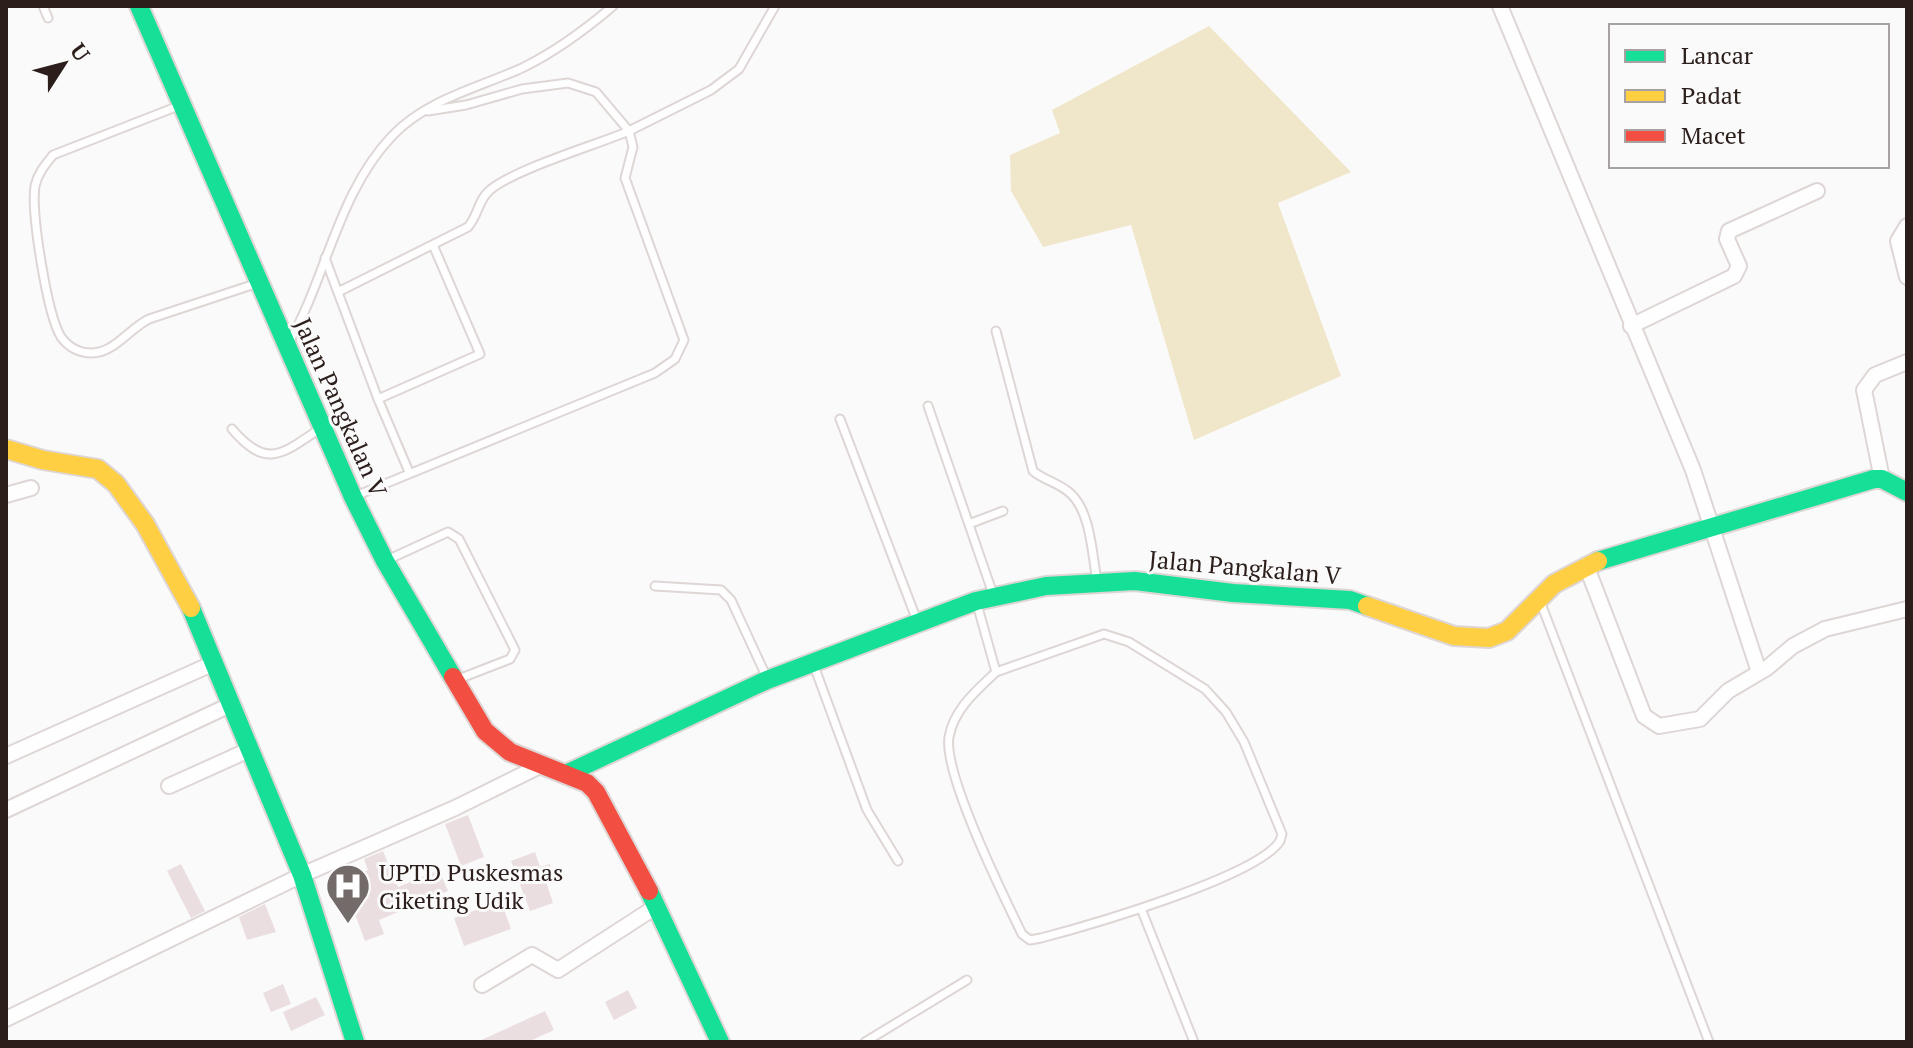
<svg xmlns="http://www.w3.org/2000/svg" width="1913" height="1048" viewBox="0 0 1913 1048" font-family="'PT Serif',serif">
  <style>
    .grass { fill: #f0e7ca }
    .building { fill: #ebdee1 }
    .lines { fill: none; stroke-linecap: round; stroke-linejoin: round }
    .lane-casing { stroke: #ded6d5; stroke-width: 11 }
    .street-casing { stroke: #ded6d5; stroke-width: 18 }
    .fast-casing { stroke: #ded6d5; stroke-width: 22 }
    .slow-casing { stroke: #ded6d5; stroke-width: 22 }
    .jam-casing { stroke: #ded6d5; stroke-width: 22 }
    .lane { stroke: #fefefe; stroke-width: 7 }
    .street { stroke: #fefefe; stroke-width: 14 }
    .fast { stroke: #16e098; stroke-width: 18 }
    .slow { stroke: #ffcf43; stroke-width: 18 }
    .jam { stroke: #f24e42; stroke-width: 18 }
    .labels { text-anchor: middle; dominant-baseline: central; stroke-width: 6; stroke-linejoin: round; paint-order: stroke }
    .street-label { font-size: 24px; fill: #2b1e1b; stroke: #fafafa }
    .poi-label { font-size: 24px; fill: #2b1e1b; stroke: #fafafa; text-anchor: start }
  </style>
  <rect width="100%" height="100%" fill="#fafafa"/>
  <polygon class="grass" points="1209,26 1351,172 1278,203 1341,376 1194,440 1131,225 1043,247 1011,191 1010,155 1060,133 1052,110"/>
  <g class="building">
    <polygon points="468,815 484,857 461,866 445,824"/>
    <polygon points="383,851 398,887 439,870 448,891 379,920 384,934 365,941 342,880 368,870 364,859"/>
    <polygon points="535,852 540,867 550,864 555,879 546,882 553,903 530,911 511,861"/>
    <polygon points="181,864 205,911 191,918 167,871"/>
    <polygon points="501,901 511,929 464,946 454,918"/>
    <polygon points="265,904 276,932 247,940 239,917"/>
    <polygon points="283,984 291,1004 271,1012 263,993"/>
    <polygon points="628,990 637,1008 614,1020 605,1002"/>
    <polygon points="316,997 325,1015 291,1031 283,1012"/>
    <polygon points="545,1011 554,1030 528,1042 477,1042"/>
  </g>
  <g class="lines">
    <g class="lane-casing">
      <g id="lane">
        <polyline points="43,6 48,18"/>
        <path d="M 181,105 L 53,155 C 45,165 38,173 35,186 C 31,213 47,314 61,337 C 69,348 79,353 92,353 C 114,353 130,328 149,319 L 258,283"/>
        <polyline points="428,111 466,105 522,89 568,83 596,92 629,131 711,90 739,69 775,6"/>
        <polyline points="325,258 378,399 480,354 433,245"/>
        <path d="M 338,292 L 468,227 C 478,216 478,200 490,190 C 515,169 596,145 629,131 L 633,147 L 625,178 L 684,340 L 675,359 L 655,373 L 353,497"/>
        <path d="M 996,331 L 1033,471 C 1045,481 1060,483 1071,494 C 1091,513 1092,554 1097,581"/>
        <path d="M 289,342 C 327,276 338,192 393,135 C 428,99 478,88 522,68 C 555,52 586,29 613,6"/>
        <polyline points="378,399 409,472"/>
        <polyline points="928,406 994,597"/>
        <polyline points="840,419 916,618"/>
        <path d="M 232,429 C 267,470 282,454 321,428"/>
        <polyline points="969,524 1003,511"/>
        <polyline points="385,561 448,532 459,539 515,650 510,659 456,680"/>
        <polyline points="655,586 721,590 731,600 767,678"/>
        <polyline points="1540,601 1709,1042"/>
        <path d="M 977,604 L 996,672 C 976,691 954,709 949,737 C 943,774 1004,897 1022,934 L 1030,940 L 1041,938 C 1087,926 1257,877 1280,841 L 1282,834 L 1244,742 L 1226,712 L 1205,689 L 1129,642 L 1104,634 L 996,672"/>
        <polyline points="813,663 867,810 898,861"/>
        <polyline points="1142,911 1194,1042"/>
        <polyline points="865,1042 967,980"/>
      </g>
    </g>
    <g class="street-casing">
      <g id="street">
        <polyline points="1500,6 1693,470 1759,672"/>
        <polyline points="1907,226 1898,241 1907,277"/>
        <polyline points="1631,326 1734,276 1739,266 1727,239 1729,231 1817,191"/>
        <polyline points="1882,479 1864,390 1875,375 1907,362"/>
        <polyline points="6,495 31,488"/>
        <polyline points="1586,565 1644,716 1659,726 1700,719 1728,691 1767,668 1793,646 1825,629 1907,609"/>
        <polyline points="6,756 214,663"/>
        <polyline points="169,786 249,750"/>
        <polyline points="6,810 230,705"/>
        <polyline points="482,985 532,955 558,970 657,906"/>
        <polyline points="6,1019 302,875 455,808 542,765"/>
      </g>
    </g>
    <g class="fast-casing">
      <g id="fast">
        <polyline points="139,6 353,497 385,561 453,677"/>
        <polyline points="1598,561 1874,479 1882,479 1907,492"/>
        <polyline points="191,608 302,875 355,1042"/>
        <polyline points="566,774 767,680 976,601 1046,586 1135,581 1233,593 1350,600 1367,606"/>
        <polyline points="649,891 720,1042"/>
      </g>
    </g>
    <g class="slow-casing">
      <g id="slow">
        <polyline points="6,449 43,460 98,469 116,484 145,524 191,608"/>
        <polyline points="1367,606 1454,636 1489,638 1507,631 1554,584 1598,561"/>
      </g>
    </g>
    <g class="jam-casing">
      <polyline id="jam" points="453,677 485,731 510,752 587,783 596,792 649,891"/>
    </g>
    <use href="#lane" class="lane"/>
    <use href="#street" class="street"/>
    <use href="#fast" class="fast"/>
    <use href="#slow" class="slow"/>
    <use href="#jam" class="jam"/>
  </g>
  <defs>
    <g id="hospital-pin" transform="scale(2.3)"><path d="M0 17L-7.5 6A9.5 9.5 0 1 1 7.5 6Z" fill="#736b69" stroke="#fafafa"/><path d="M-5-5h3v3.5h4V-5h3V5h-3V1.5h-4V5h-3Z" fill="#fff"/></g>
  </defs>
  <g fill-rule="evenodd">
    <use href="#hospital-pin" x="348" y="886"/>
  </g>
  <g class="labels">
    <g class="street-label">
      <text transform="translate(341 407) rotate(66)">Jalan Pangkalan V</text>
      <text transform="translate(1245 567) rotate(5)">Jalan Pangkalan V</text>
    </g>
    <g class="poi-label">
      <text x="379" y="872">UPTD Puskesmas<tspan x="379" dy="28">Ciketing Udik</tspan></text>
    </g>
  </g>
  <rect width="1913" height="1048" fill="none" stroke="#2b1e1b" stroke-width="16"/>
  <rect x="1609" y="24" width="280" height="144" fill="#fafafa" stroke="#a7a2a1" stroke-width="2"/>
  <rect x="1625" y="50" width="40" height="12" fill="#16e098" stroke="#a7a2a1" stroke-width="2"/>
  <text x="1681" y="64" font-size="24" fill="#2b1e1b">Lancar</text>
  <rect x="1625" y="90" width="40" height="12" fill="#ffcf43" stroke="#a7a2a1" stroke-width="2"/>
  <text x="1681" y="104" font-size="24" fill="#2b1e1b">Padat</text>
  <rect x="1625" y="130" width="40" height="12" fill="#f24e42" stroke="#a7a2a1" stroke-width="2"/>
  <text x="1681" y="144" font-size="24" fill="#2b1e1b">Macet</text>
  <g transform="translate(64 64) rotate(54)" stroke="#fafafa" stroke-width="6" paint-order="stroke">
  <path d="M0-6L14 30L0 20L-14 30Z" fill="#2b1e1b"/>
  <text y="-12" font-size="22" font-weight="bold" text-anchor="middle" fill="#2b1e1b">U</text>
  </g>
</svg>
